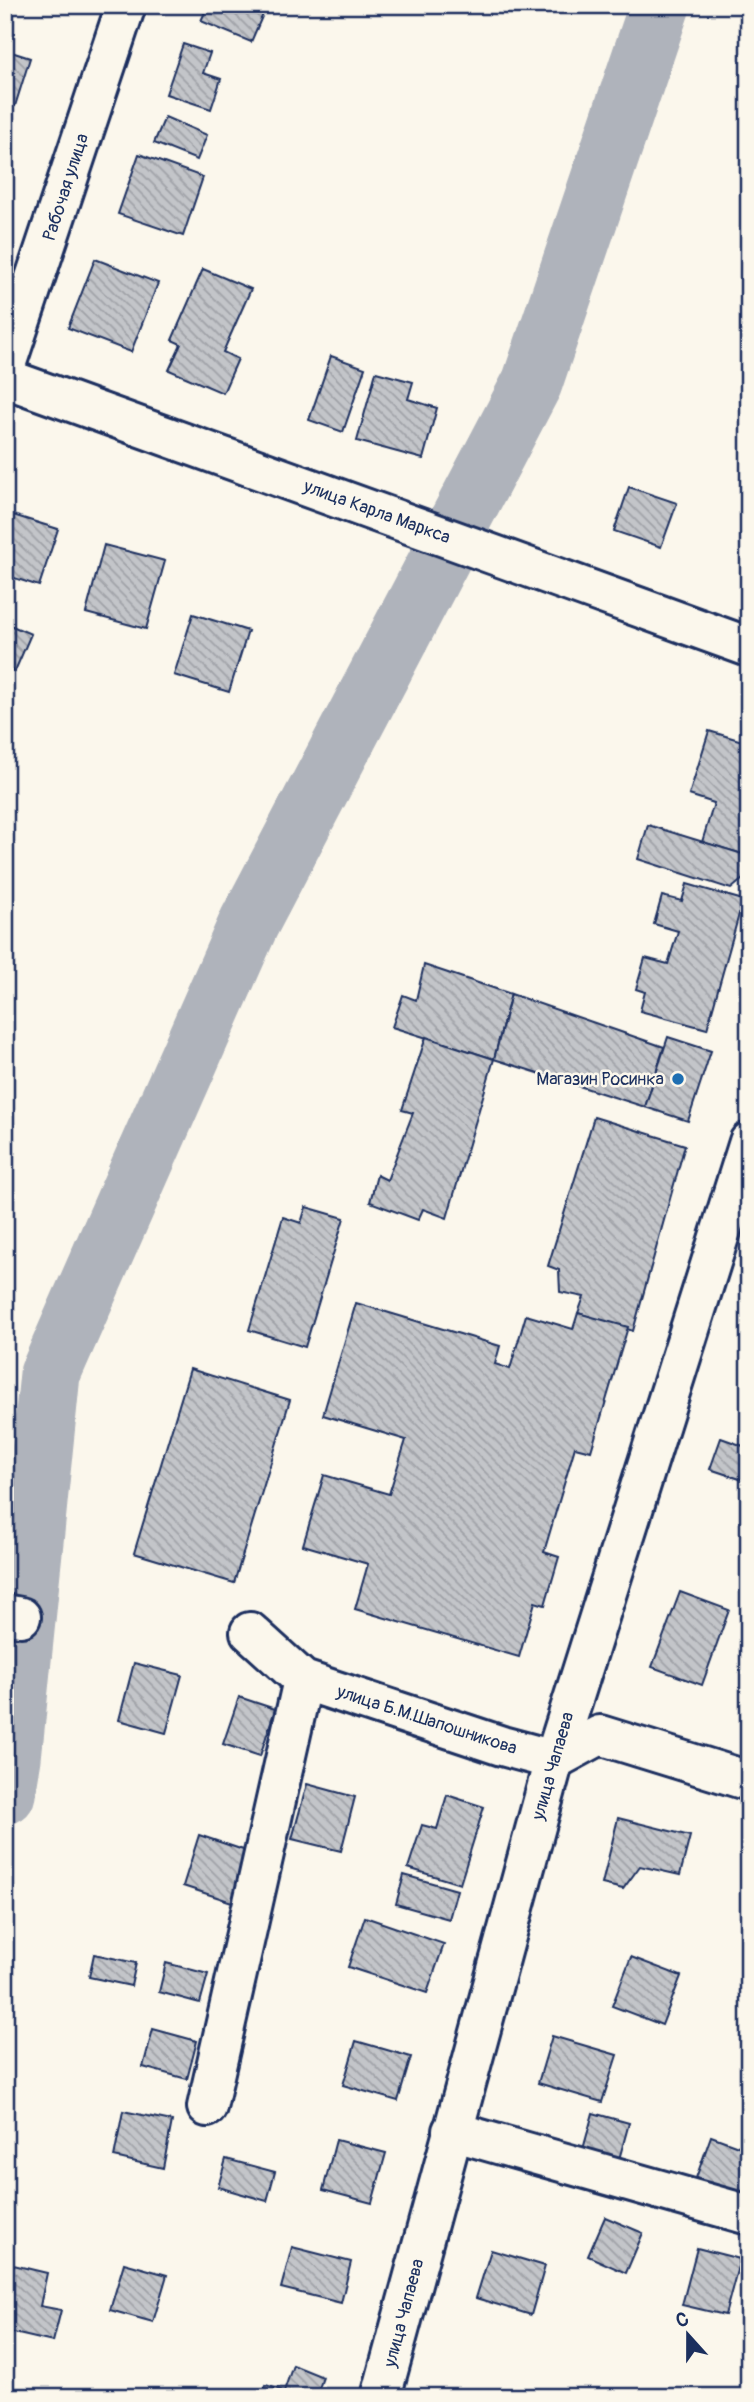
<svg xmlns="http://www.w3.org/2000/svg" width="754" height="2402" viewBox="0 0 754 2402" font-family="Pangolin,sans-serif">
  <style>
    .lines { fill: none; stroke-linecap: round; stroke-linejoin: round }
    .river { stroke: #afb3bb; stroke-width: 61 }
    .building { fill: url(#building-back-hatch); stroke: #1b2f5e; stroke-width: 2 }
    .minor-casing { stroke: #1b2f5e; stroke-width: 44 }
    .minor { stroke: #fbf7ec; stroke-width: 38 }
    .poi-dot { fill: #1f6fb2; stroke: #fbf7ec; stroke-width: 2.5 }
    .labels { text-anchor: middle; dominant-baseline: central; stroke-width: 5; stroke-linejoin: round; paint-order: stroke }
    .street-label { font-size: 18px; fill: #1b2f5e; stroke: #fbf7ec }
    .poi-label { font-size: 18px; fill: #1b2f5e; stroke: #fbf7ec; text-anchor: end }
  </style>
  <defs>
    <pattern id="building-back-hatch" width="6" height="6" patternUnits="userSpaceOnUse" patternTransform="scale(1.75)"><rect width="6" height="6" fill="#c3c5c9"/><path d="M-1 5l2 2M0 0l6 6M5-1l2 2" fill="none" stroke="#9ea0a6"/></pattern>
  </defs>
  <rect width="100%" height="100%" fill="#fbf7ec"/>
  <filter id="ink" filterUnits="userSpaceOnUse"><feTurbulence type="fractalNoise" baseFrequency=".0143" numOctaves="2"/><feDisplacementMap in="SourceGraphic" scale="14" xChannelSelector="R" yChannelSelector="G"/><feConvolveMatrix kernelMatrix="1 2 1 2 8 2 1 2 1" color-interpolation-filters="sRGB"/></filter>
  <g filter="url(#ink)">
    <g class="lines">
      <polyline class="river" points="5,1794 11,1758 50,1374 249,923 532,383 660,5"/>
    </g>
    <g class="building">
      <polygon points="208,5 267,5 251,42 201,21"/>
      <polygon points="183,44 210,53 203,73 221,79 211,109 166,94"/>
      <polygon points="5,50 30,58 15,106 5,103"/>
      <polygon points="165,117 207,135 197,160 154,143"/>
      <polygon points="139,154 203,177 183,236 118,214"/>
      <polygon points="95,259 158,283 131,352 68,328"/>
      <polygon points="203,269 251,289 223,352 238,359 223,393 169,370 181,344 172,340"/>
      <polygon points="331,356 365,368 343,432 309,420"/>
      <polygon points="376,372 413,382 408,399 437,408 423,459 357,441"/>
      <polygon points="629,487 677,503 661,547 614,531"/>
      <polygon points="13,515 58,529 39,586 5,575 5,538"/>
      <polygon points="104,545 165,561 146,629 86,613"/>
      <polygon points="193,614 248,631 229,692 174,675"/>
      <polygon points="5,623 31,634 15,671 5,667"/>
      <polygon points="709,731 749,743 749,856 702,842 714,803 689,795"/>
      <polygon points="648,825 749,856 749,874 731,889 638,859"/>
      <polygon points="687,884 743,900 707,1029 640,1011 645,992 636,989 645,958 668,964 678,931 654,924 662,896 682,901"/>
      <polygon points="424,965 511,994 494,1059 392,1027 403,995 416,1000"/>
      <polygon points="511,994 664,1047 645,1107 494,1059"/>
      <polygon points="426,1037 494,1059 447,1218 423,1209 418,1220 370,1202 377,1175 387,1180 413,1113 402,1110"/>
      <polygon points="668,1037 711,1051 688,1121 645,1107"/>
      <polygon points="594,1117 685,1145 633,1331 578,1313 584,1297 560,1292 559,1270 548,1266"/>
      <polygon points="306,1207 344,1218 305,1347 249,1330 283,1217 301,1223"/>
      <polygon points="356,1303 500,1346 495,1364 510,1369 526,1315 573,1329 578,1313 628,1327 591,1451 575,1447 544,1552 559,1557 545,1605 535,1602 519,1657 355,1609 368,1564 303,1545 324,1475 389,1494 406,1440 323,1415"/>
      <polygon points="190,1369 290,1400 234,1583 134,1553"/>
      <polygon points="721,1438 749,1448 749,1482 710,1469"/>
      <polygon points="680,1592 729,1610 702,1685 652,1667"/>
      <polygon points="134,1663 182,1675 166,1733 119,1720"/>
      <polygon points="239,1697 275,1709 260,1756 223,1744"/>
      <polygon points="307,1784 355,1797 341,1851 292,1839"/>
      <polygon points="447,1795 484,1807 460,1884 408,1868 422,1825 437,1829"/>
      <polygon points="618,1818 690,1836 680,1875 640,1866 623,1889 602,1884"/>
      <polygon points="199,1835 255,1854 238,1904 183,1886"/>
      <polygon points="404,1875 457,1890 449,1919 396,1904"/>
      <polygon points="365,1917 444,1944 427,1993 348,1967"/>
      <polygon points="94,1954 136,1963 131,1986 89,1977"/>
      <polygon points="631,1957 681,1976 662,2025 612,2006"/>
      <polygon points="166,1963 208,1974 200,2003 159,1992"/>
      <polygon points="153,2029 197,2041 187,2079 143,2067"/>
      <polygon points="552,2036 617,2055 602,2102 538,2083"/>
      <polygon points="356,2041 411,2057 398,2101 343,2085"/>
      <polygon points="123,2111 172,2121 163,2168 114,2157"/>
      <polygon points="593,2113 629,2123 618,2163 582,2153"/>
      <polygon points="711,2136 749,2150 749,2202 691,2192"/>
      <polygon points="336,2140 386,2153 372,2203 323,2190"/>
      <polygon points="226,2159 275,2172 267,2201 218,2187"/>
      <polygon points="605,2217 643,2233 626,2273 588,2256"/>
      <polygon points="292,2247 351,2262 341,2303 281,2288"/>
      <polygon points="697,2248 740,2259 725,2315 682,2305"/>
      <polygon points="491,2250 545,2266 531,2315 476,2298"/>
      <polygon points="5,2263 47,2273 40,2306 61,2310 53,2342 5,2331"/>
      <polygon points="124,2263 167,2275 153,2322 110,2310"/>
      <polygon points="293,2365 323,2377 316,2397 262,2397 266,2385 284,2391"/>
    </g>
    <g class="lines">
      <g class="minor-casing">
        <g id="minor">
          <polyline points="5,368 126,5"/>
          <polyline points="5,378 749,647"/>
          <polyline points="5,1614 21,1617"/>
          <polyline points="250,1632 303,1680 502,1746 554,1760 600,1735 749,1781"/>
          <polyline points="207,2107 303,1680"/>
          <polyline points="452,2131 749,2215"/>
          <polyline points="381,2397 554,1760 749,1142"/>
        </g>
      </g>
      <use href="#minor" class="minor"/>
    </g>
  </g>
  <circle class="poi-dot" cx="678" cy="1079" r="7"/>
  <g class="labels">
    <g class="street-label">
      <text transform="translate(66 187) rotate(-72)">Рабочая улица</text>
      <text transform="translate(377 512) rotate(20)">улица Карла Маркса</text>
      <text transform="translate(427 1720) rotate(18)">улица Б.М.Шапошникова</text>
      <text transform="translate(553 1766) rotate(-74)">улица Чапаева</text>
      <text transform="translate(404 2313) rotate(-75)">улица Чапаева</text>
    </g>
    <g class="poi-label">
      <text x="664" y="1079">Магазин Росинка</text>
    </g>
  </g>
  <rect width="754" height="2402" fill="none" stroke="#fbf7ec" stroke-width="28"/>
  <rect x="14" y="14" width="726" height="2374" fill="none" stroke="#1b2f5e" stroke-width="2.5" filter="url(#ink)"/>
  <g transform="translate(688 2335) rotate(339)" stroke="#fbf7ec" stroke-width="5" paint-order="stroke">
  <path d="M0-5L12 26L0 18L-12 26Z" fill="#1b2f5e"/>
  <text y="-10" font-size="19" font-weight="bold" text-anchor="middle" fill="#1b2f5e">С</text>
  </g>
</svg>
